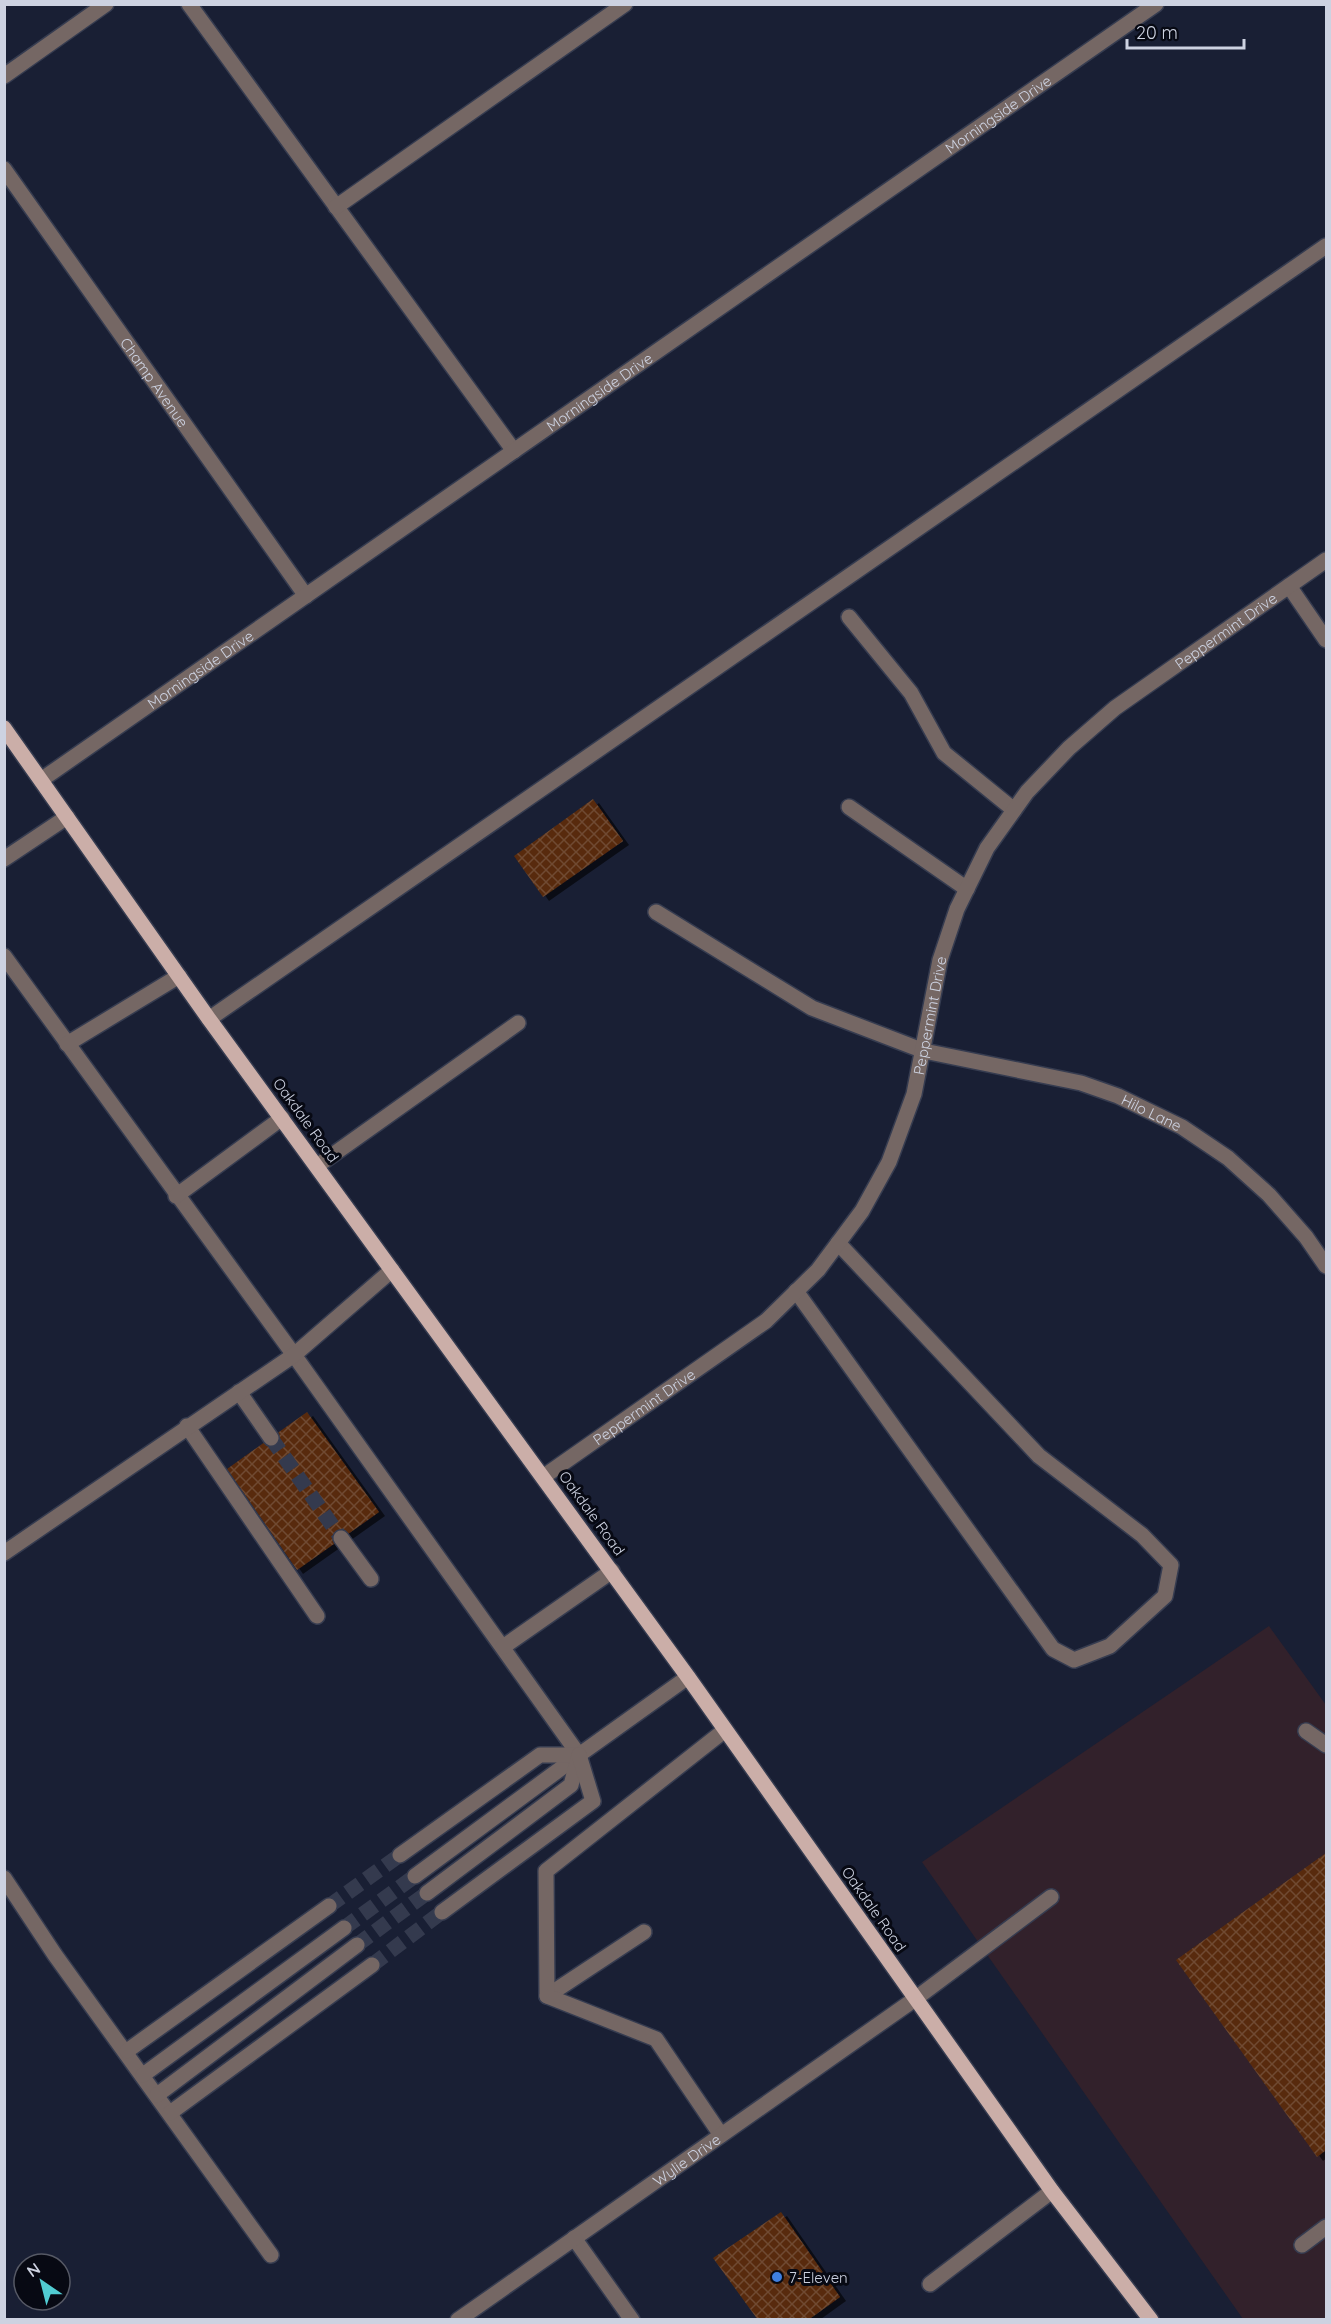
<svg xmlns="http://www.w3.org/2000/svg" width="1331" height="2324" viewBox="0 0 1331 2324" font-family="Quicksand,sans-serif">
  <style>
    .commercial { fill: #32212b }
    .building { fill: url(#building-cross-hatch); filter: url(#shadow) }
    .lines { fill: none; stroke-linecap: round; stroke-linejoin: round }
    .minor-tunnel { stroke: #343a4e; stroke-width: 15; stroke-dasharray: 15 8; stroke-linecap: butt }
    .minor-casing { stroke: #363c50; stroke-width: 18 }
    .major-casing { stroke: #363c50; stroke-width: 18 }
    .minor { stroke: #756764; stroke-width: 15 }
    .major { stroke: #cbaea8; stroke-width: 15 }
    .shop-dot { fill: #3f7fe0; stroke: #070913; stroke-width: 2 }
    .labels { text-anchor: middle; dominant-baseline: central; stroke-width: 6; stroke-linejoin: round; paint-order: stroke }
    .street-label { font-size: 15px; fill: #cdd2e1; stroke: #070913 }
    .poi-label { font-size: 15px; fill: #cdd2e1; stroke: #070913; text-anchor: start }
  </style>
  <defs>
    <pattern id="building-cross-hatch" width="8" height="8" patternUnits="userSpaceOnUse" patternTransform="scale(1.5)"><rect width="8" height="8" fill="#582b0d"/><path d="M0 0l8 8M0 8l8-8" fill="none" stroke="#6f4930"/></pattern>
    <filter id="shadow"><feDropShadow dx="6" dy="4" stdDeviation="0" flood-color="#0009"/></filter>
  </defs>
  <rect width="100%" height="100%" fill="#191f34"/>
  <polygon class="commercial" points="1269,1626 1326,1705 1326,2319 1243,2319 922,1862"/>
  <g class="building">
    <polygon points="593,799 623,841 543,897 514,856"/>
    <polygon points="307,1412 379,1512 297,1570 227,1469"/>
    <polygon points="1326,1853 1326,2150 1317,2157 1176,1960"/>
    <polygon points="781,2212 840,2297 808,2320 758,2320 713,2258"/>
  </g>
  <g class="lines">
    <g class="minor-tunnel">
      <polyline points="271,1438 341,1538"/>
      <polyline points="329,1906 400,1855"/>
      <polyline points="344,1928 415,1876"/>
      <polyline points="357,1945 427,1893"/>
      <polyline points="372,1965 442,1912"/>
    </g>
    <g class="minor-casing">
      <g id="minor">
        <polyline points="189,4 514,451"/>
        <polyline points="4,76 106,4"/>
        <path id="s1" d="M 4,169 L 306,596"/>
        <polyline points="336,207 625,4"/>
        <polyline points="1289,586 1326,640"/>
        <polyline points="849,617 911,693 944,753 1014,810"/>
        <path id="s2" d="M 41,780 L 1156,4"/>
        <polyline points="849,807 967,889"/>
        <polyline points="4,859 67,817"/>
        <path id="s3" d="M 656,912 L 812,1008 L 924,1051 L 1081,1083 L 1118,1096 L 1182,1127 L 1228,1158 L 1269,1195 L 1306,1237 L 1326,1266"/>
        <polyline points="4,956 294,1355 579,1755 415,1876"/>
        <polyline points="209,1019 1326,246"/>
        <polyline points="67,1044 179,976"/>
        <polyline points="317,1166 518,1023"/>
        <polyline points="176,1196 282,1118"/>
        <polyline points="796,1291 1053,1649 1074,1660 1110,1646 1165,1596 1171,1565 1142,1535 1039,1456 838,1243"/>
        <polyline points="239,1392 271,1438"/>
        <polyline points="187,1426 317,1616"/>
        <path id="s4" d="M 543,1477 L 766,1321 L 818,1270 L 862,1211 L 889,1162 L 914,1094 L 940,960 L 957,909 L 987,848 L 1027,792 L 1069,748 L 1115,708 L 1326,560"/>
        <polyline points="341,1538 371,1579"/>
        <polyline points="4,1553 294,1355 392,1270"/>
        <polyline points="503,1647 612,1571"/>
        <polyline points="1306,1731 1326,1745"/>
        <polyline points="400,1855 540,1755 579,1755 688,1677"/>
        <polyline points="4,1878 55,1955 271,2255"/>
        <polyline points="427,1893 571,1785 579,1755"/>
        <polyline points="442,1912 593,1801 579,1755"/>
        <polyline points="547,1996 644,1932"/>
        <polyline points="127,2051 329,1906"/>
        <polyline points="143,2075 344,1928"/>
        <polyline points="157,2095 357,1945"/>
        <polyline points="170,2113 372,1965"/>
        <polyline points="721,2135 656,2039 547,1996 546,1871 725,1730"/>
        <polyline points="574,2238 632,2320"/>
        <polyline points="1302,2245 1326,2227"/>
        <polyline points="930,2284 1052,2191"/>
        <path id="s5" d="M 458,2320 L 915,1999 L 1051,1897"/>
      </g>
    </g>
    <g class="major-casing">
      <polyline id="major" points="4,728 209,1019 688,1677 1052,2191 1151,2320"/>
    </g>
    <use href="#minor" class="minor"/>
    <use href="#major" class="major"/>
  </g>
  <circle class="shop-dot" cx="777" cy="2277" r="6"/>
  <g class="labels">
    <g class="street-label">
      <text stroke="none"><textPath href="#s2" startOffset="1166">Morningside Drive</textPath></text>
      <text stroke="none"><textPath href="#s1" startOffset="261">Champ Avenue</textPath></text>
      <text stroke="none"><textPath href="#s2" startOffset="680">Morningside Drive</textPath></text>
      <text stroke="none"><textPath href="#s4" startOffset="1131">Peppermint Drive</textPath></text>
      <text stroke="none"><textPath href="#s2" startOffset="194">Morningside Drive</textPath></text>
      <text stroke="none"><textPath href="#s4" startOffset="627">Peppermint Drive</textPath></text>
      <text stroke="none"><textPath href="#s3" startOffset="540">Hilo Lane</textPath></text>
      <text transform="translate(306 1120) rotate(54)">Oakdale Road</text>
      <text stroke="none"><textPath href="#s4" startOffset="123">Peppermint Drive</textPath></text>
      <text transform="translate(592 1513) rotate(54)">Oakdale Road</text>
      <text transform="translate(874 1909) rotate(55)">Oakdale Road</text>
      <text stroke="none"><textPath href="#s5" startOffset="279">Wylie Drive</textPath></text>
    </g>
    <g class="poi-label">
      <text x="789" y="2277">7-Eleven</text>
    </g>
  </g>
  <rect width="1331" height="2324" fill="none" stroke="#cdd2e1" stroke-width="12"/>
  <g transform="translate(42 2282) rotate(325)"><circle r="28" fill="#070913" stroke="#565965" stroke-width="1.5"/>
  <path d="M0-4.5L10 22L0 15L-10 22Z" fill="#51ccd2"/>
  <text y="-9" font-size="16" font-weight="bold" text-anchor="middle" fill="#cdd2e1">N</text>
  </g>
  <path d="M1127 39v9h117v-9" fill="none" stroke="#cdd2e1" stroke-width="3"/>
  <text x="1136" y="39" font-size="18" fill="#cdd2e1" stroke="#070913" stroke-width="4.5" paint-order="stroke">20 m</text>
</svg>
